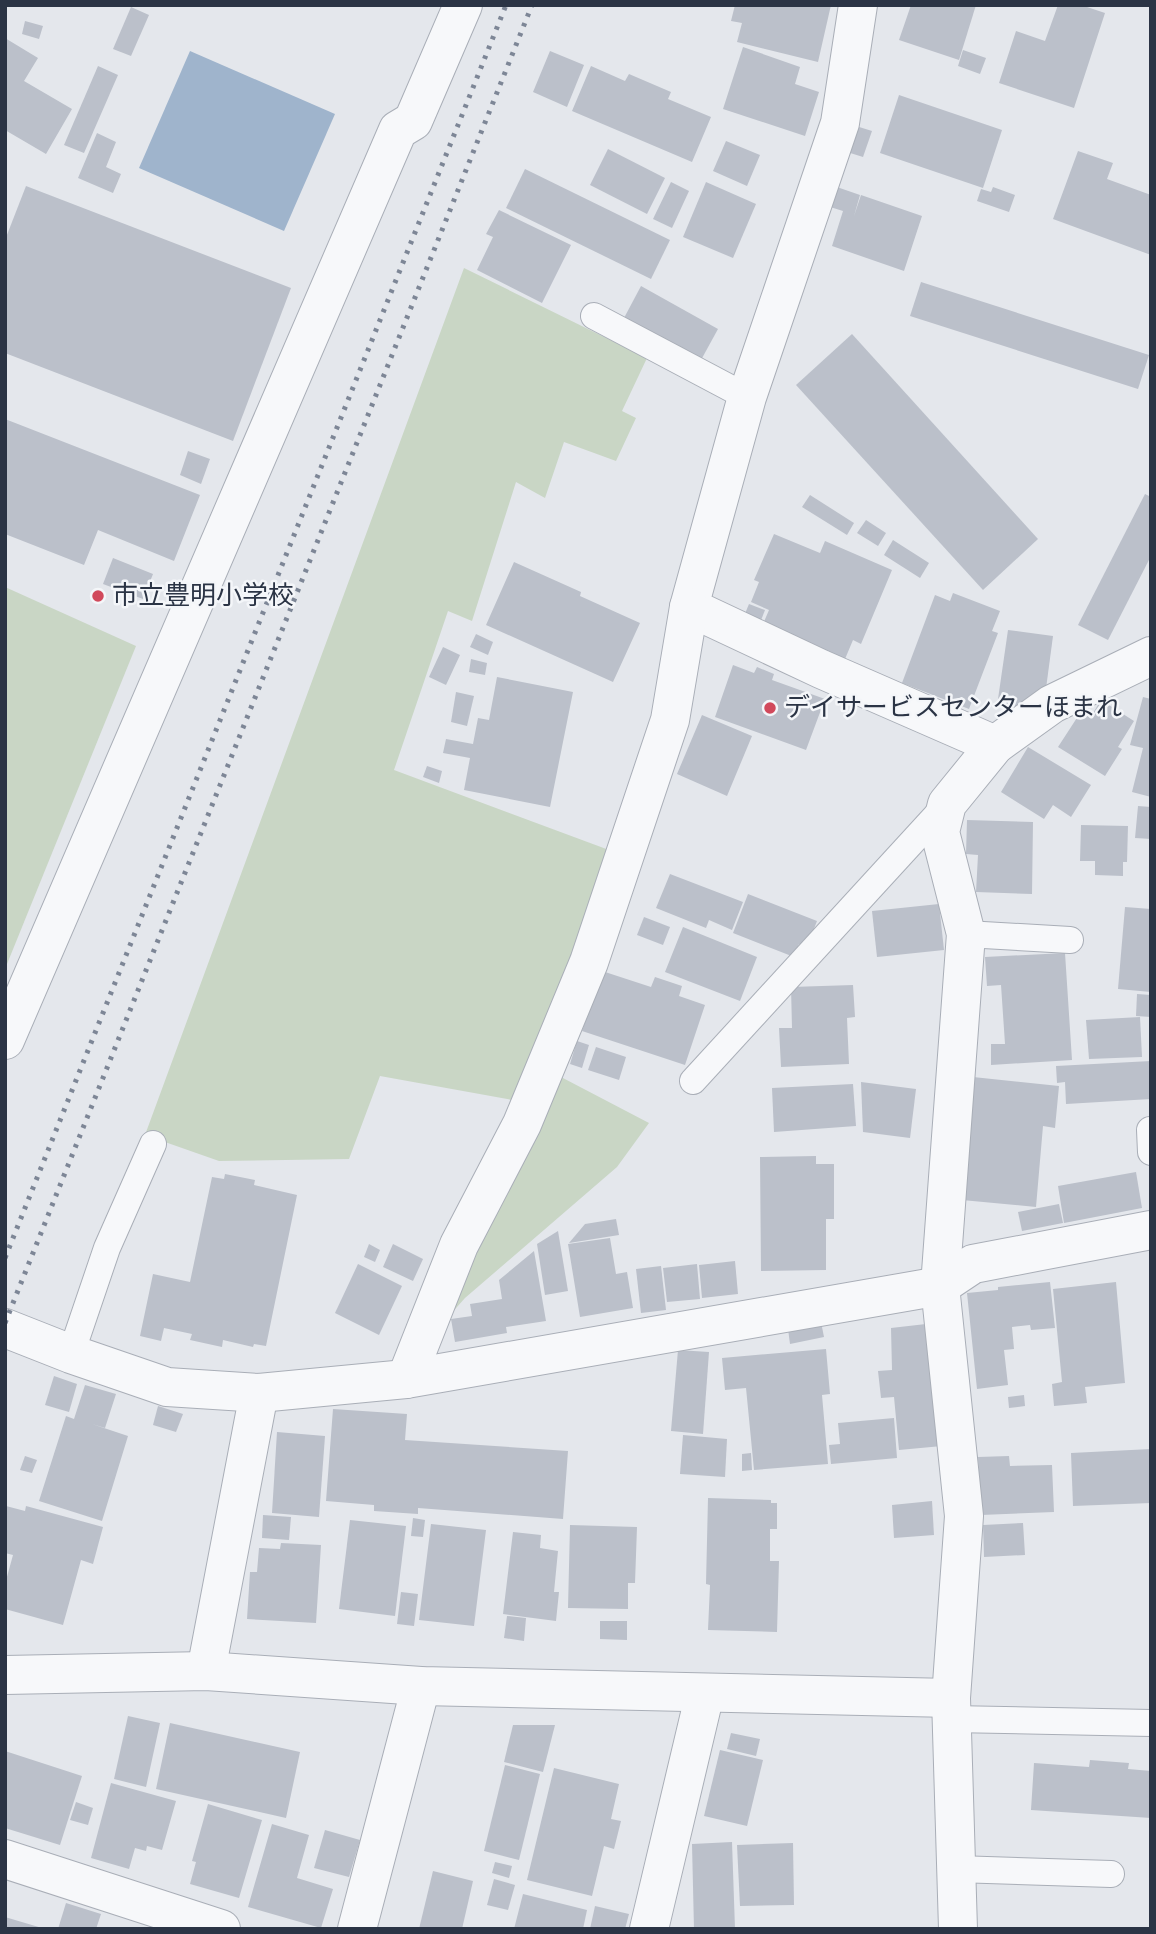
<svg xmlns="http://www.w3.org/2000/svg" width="1156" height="1934" viewBox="0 0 1156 1934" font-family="'Alegreya Sans','Noto Sans JP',sans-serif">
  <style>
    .green { fill: #c9d6c5 }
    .water { fill: #9fb4cc }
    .building { fill: #bbc0ca }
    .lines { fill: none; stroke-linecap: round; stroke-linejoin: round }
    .lane-casing { stroke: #a9aeb7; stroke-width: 28 }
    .street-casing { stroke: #a9aeb7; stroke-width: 40 }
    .lane { stroke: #f7f8fa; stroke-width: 26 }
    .street { stroke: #f7f8fa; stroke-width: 38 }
    .rail { stroke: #7d8696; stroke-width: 5; stroke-dasharray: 3.5 7; stroke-linecap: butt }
    .poi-dot { fill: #d1495b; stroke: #f4f6f9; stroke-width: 2.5 }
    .labels { text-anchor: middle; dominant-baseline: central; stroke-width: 5; stroke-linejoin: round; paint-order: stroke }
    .poi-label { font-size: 26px; fill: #2b3445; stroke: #f4f6f9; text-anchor: start }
  </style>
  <rect width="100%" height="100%" fill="#e4e7ec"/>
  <g class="green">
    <polygon points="464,268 647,358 622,411 636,418 616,461 564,442 545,498 516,482 472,621 448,611 394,770 609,850 518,1101 380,1076 349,1159 219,1161 145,1135"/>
    <polygon points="5,587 136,646 5,969"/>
    <polygon points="561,1077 649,1123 617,1167 465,1298 433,1334"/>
  </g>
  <polygon class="water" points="190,51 335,114 284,231 139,168"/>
  <g class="building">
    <polygon points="735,5 831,5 818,62 737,42 742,23 731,21"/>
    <polygon points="911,5 976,5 959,60 899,40"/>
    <polygon points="1058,5 1081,5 1105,13 1074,108 999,83 1016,31 1045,41"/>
    <polygon points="131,7 149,15 131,56 113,49"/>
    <polygon points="25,21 43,26 39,39 22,34"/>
    <polygon points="5,38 38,58 24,81 72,109 46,154 5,130"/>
    <polygon points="743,47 800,67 795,84 819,92 805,136 723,109"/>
    <polygon points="963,50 986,58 980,74 958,66"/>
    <polygon points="550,51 584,65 567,107 533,92"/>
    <polygon points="98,66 118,75 84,153 64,145"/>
    <polygon points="591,66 625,81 629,74 671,92 668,99 711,117 692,162 572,111"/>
    <polygon points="899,95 1002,130 983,188 880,153"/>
    <polygon points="856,126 872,131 863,157 847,152"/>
    <polygon points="97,133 116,142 106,167 121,174 113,193 78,178"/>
    <polygon points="726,141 760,155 747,186 713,171"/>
    <polygon points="608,149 665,178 647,214 590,185"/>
    <polygon points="1078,151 1113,163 1107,179 1151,195 1151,255 1053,219"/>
    <polygon points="525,169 670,240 651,279 506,208"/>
    <polygon points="671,182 689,191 672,228 653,219"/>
    <polygon points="706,182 756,204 733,258 683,237"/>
    <polygon points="26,186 291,288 233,441 5,353 5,240"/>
    <polygon points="834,186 860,195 854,216 861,195 922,216 904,271 832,246 843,211 827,206"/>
    <polygon points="993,187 1015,195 1009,212 977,201 981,189 991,192"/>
    <polygon points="499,210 571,245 542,303 477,270 493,237 486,234"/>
    <polygon points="921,282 1149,355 1138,389 910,316"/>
    <polygon points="641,286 718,329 701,360 624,318"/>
    <polygon points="852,334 1038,539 983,590 796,385"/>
    <polygon points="5,419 200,495 174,561 98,530 84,565 5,534"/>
    <polygon points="188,451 210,459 201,484 180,475"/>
    <polygon points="1145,494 1151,497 1151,556 1108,640 1078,625"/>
    <polygon points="810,495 854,523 847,535 802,507"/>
    <polygon points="866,520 886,533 878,546 857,533"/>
    <polygon points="774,534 820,553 825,541 892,570 861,644 853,640 845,659 763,624 769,610 751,602 759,582 754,580"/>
    <polygon points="893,540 929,563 920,578 884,555"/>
    <polygon points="113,558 153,574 143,599 103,584"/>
    <polygon points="514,562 581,592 580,596 640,623 613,682 486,625"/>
    <polygon points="953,593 1000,611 992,631 998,633 969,709 902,683 935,595 950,601"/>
    <polygon points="749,604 765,610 760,623 744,616"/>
    <polygon points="1008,630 1053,636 1045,696 1023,709 997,706"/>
    <polygon points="476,634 493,642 488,655 470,647"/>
    <polygon points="443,647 460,655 446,685 429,677"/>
    <polygon points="471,659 487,663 485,675 469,672"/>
    <polygon points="733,665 754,673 757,667 774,674 772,680 825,699 806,750 715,717"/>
    <polygon points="497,677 573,692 550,807 464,790 470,758 443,753 446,739 473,744 478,718 489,720"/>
    <polygon points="456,692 474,696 467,726 451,722"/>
    <polygon points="1143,697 1151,699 1151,797 1132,792 1143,748 1130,745"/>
    <polygon points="1101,700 1134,721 1118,747 1122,749 1105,776 1058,747 1084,707 1093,713"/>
    <polygon points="702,715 752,736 727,796 677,774"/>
    <polygon points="1028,747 1091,785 1071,817 1053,805 1044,819 1001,792"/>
    <polygon points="427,766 442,771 439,783 423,777"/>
    <polygon points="1138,806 1151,807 1151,839 1135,838"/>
    <polygon points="967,820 1033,822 1032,894 976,892 978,855 966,854"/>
    <polygon points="1081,825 1128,826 1127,862 1123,862 1123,876 1095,875 1095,861 1080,861"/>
    <polygon points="670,874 743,902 732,930 709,920 706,928 656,908"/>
    <polygon points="748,894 817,921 807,947 799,944 794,957 733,933"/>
    <polygon points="939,904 944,950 877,957 872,911"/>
    <polygon points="1125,907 1151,909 1151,992 1118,989"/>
    <polygon points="644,917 670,927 663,945 637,935"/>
    <polygon points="683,927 757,957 740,1001 665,972"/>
    <polygon points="1065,953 1072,1060 991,1065 991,1044 1005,1044 1001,985 987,986 985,957"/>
    <polygon points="602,971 651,987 655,977 682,986 679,996 705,1005 685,1065 582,1031"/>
    <polygon points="853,985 855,1017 847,1018 849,1064 781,1067 779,1028 792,1028 791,987"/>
    <polygon points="1137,994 1151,995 1151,1017 1136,1016"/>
    <polygon points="1140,1017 1142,1057 1089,1059 1086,1020"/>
    <polygon points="577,1041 589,1045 582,1068 570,1064"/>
    <polygon points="596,1047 626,1057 619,1080 588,1070"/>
    <polygon points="1151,1061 1151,1099 1066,1104 1065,1082 1057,1083 1056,1066"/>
    <polygon points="973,1077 1059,1086 1055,1128 1043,1126 1036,1207 962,1200"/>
    <polygon points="861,1082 916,1089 910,1138 863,1132"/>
    <polygon points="853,1084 856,1126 774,1132 772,1088"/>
    <polygon points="816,1156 816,1164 834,1164 834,1219 826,1219 826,1270 761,1271 760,1157"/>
    <polygon points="1136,1172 1142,1208 1064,1223 1058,1186"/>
    <polygon points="225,1174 255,1180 254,1185 297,1195 266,1346 254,1344 253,1347 223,1340 222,1347 190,1340 192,1334 164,1328 161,1341 140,1336 153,1274 190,1282 212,1177 224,1179"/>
    <polygon points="1059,1204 1063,1223 1022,1231 1018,1212"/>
    <polygon points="616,1219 619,1235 569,1243 585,1224"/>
    <polygon points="558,1231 568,1291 545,1295 537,1244"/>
    <polygon points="610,1238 616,1274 627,1272 633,1308 580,1317 568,1244"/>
    <polygon points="369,1244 380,1250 375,1262 364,1257"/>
    <polygon points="393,1244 423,1259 413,1281 383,1267"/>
    <polygon points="534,1251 546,1321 506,1327 507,1333 455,1342 451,1319 472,1316 470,1304 502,1299 499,1280"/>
    <polygon points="735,1261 738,1294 702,1298 699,1265"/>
    <polygon points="358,1264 402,1286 379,1335 335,1313"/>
    <polygon points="697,1264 700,1299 667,1302 663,1268"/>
    <polygon points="661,1266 666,1310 641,1313 636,1269"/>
    <polygon points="1050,1282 1055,1328 1031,1330 1030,1325 1012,1327 1014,1349 1004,1350 1008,1385 977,1389 967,1293 998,1290 998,1287"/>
    <polygon points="1116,1282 1125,1383 1085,1387 1087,1403 1054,1406 1052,1384 1062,1382 1053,1289"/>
    <polygon points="821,1322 824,1337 790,1344 788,1329"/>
    <polygon points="926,1324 942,1446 899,1450 894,1397 881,1398 878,1371 892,1370 891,1328"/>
    <polygon points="826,1349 830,1394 822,1395 828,1464 754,1470 746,1388 725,1390 722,1358"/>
    <polygon points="678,1350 709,1352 703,1434 671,1431"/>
    <polygon points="54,1376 77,1384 69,1412 45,1405"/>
    <polygon points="85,1385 116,1394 105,1428 92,1424 128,1436 102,1521 39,1501 66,1416 74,1419"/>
    <polygon points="1024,1395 1025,1406 1009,1408 1008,1397"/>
    <polygon points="158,1406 183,1414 176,1432 153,1425"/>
    <polygon points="333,1409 407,1414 405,1440 568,1451 563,1519 418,1508 418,1514 374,1511 374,1505 326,1501"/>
    <polygon points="894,1418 897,1458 831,1464 829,1445 840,1444 838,1423"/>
    <polygon points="277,1432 325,1436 319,1517 272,1513"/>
    <polygon points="683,1435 727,1439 725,1477 680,1474"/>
    <polygon points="1151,1449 1151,1503 1073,1506 1071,1453"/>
    <polygon points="751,1453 752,1470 742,1471 742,1454"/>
    <polygon points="25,1456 37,1460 32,1473 20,1470"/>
    <polygon points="1009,1456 1010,1466 1052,1465 1054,1512 981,1515 978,1457"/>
    <polygon points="708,1498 771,1500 771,1503 777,1503 777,1529 770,1529 770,1561 779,1561 777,1632 708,1630 710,1585 706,1584"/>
    <polygon points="932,1501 934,1535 894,1538 892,1505"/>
    <polygon points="6,1506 25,1511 26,1506 103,1527 93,1564 81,1560 63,1625 5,1609 5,1584 13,1555 5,1553"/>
    <polygon points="263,1515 291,1517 289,1540 262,1538"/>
    <polygon points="413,1518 425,1520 423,1537 411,1536"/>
    <polygon points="350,1520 406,1526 395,1616 339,1609"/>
    <polygon points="1023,1523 1025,1555 984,1557 983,1525"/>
    <polygon points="431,1524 486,1530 474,1626 419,1620"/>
    <polygon points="570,1525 637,1527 635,1583 628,1583 628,1609 568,1608"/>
    <polygon points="513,1532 541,1535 540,1548 558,1551 554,1592 559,1592 556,1621 503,1614"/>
    <polygon points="281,1543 321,1545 316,1623 247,1619 250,1572 257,1572 259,1548 280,1549"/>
    <polygon points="401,1592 418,1594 414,1626 397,1624"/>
    <polygon points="507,1616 526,1618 524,1641 504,1638"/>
    <polygon points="600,1621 627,1621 627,1640 600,1639"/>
    <polygon points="128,1716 160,1723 146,1787 114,1779"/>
    <polygon points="170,1723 300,1752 286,1818 156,1789"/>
    <polygon points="513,1725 555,1725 543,1772 504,1762"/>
    <polygon points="731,1733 760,1739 756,1756 727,1749"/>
    <polygon points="720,1750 763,1760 747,1826 704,1816"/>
    <polygon points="5,1751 82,1776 60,1845 5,1828"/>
    <polygon points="1090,1760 1129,1763 1128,1769 1151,1771 1151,1818 1031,1810 1034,1763 1089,1767"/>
    <polygon points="505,1765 540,1774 519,1860 484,1851"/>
    <polygon points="554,1768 619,1784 611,1819 621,1821 614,1849 604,1846 592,1896 527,1880"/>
    <polygon points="111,1783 176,1801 162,1850 147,1846 146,1851 135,1848 129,1869 91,1858"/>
    <polygon points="76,1802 93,1808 88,1825 70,1820"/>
    <polygon points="208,1804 262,1820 239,1898 190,1884 196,1862 192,1861"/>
    <polygon points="272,1824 309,1835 297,1878 333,1889 321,1928 248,1907"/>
    <polygon points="325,1830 360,1840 349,1877 314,1868"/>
    <polygon points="732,1842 735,1929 694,1929 692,1844"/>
    <polygon points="793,1843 794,1905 740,1906 737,1845"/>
    <polygon points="495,1862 512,1866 509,1878 492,1873"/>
    <polygon points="433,1871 473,1881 462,1929 419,1929"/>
    <polygon points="494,1879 515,1885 508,1910 487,1905"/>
    <polygon points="523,1894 587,1910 583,1929 514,1929"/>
    <polygon points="66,1903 101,1914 96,1929 58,1929"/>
    <polygon points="595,1906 629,1914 625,1929 590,1929"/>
    <polygon points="5,1917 42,1928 42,1929 5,1929"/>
  </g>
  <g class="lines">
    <g class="lane-casing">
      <g id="lane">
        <polyline points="594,316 747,397"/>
        <polyline points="966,934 1070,940"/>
        <polyline points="693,1081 946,805"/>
        <polyline points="1150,1130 1151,1152"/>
        <polyline points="71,1354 107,1248 153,1144"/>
        <polyline points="951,1719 1151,1723"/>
        <polyline points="956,1869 1111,1874"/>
      </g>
    </g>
    <g class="street-casing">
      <g id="street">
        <polyline points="858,5 840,123 747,397 689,607 821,669 995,745"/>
        <polyline points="5,1040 398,130 413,121 463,5"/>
        <polyline points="5,1328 71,1354 167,1387 259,1393 406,1379 940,1286 973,1264 1151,1230"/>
        <polyline points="406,1379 459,1245 522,1124 589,962 670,720 689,607"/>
        <polyline points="206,1671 259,1393"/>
        <polyline points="5,1675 206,1671 421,1686 951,1698"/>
        <polyline points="5,1859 221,1929"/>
        <polyline points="357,1929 421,1686"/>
        <polyline points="649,1929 705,1693"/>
        <polyline points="958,1929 951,1698 964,1516 940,1286 966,934 940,832 947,804 995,745 1052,704 1151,656"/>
      </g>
    </g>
    <use href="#lane" class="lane"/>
    <use href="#street" class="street"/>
    <g class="rail">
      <polyline points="5,1258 506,5"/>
      <polyline points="5,1323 532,5"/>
    </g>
  </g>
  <g class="poi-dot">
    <circle cx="98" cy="596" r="7"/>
    <circle cx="770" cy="708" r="7"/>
  </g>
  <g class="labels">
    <g class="poi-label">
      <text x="112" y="596">市立豊明小学校</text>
      <text x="784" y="708">デイサービスセンターほまれ</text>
    </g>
  </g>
  <rect width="1156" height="1934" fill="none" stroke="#2b3445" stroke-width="14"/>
</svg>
